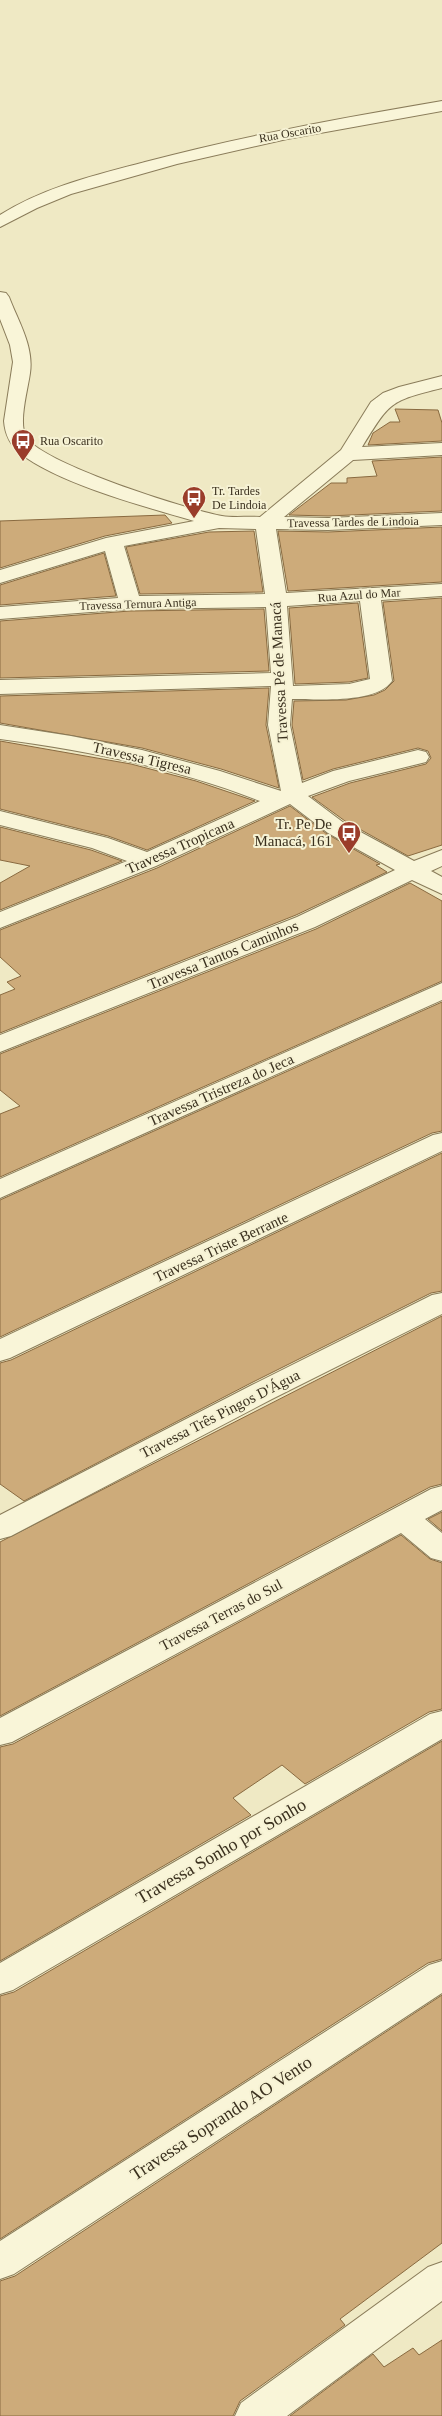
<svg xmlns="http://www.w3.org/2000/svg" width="442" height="2416" viewBox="0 0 442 2416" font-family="'Times New Roman',serif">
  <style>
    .building { fill: #cdab7a; stroke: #896a40 }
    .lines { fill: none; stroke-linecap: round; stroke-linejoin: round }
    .minor-casing { stroke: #8a7c5a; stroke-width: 2 }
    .minor { fill: #f9f5d8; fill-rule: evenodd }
    .labels { text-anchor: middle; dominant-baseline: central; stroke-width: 4; stroke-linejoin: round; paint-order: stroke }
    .far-street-label { font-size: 12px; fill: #3a301e; stroke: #f6f2d4 }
    .far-poi-label { font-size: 12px; fill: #3a301e; stroke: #f6f2d4; text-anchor: start }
    .street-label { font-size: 15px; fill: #3a301e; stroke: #f6f2d4 }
    .poi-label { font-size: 15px; fill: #3a301e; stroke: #f6f2d4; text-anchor: end }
    .near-street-label { font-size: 18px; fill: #3a301e; stroke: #f6f2d4 }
  </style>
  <rect width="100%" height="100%" fill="#efe9c4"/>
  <g class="building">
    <polygon points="395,409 438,410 442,423 442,441 368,445 373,433 390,422 400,422"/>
    <polygon points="442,457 442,511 328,516 289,515 331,483 347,483 347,478 377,476 372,461"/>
    <polygon points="165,515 172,523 105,536 0,568 0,521"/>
    <polygon points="442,527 442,582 288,591 278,531 328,532"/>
    <polygon points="254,531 263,592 140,594 126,547 209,532"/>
    <polygon points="104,553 116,596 0,605 0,585"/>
    <polygon points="442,598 442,845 408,856 345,821 312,797 350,783 426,764 431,758 428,751 418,748 333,769 303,780 292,725 294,701 346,700 374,695 385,690 394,681 383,602"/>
    <polygon points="358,603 368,678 349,682 295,684 289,608"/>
    <polygon points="264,609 269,671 0,678 0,621 130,611"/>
    <polygon points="269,688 266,725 279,788 221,769 142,748 0,723 0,696"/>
    <polygon points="0,741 131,764 196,781 255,801 147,850 108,836 0,809"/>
    <polygon points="290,806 327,834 380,864 376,865 387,872 296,915 0,1033 0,995 15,989 7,982 21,976 0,957 0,930 157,868"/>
    <polygon points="0,827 91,850 122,861 0,910 0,883 30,866 0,860"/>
    <polygon points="410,883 442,901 442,981 0,1177 0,1114 20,1106 0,1090 0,1054 316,929"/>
    <polygon points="442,1002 442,1131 432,1133 0,1337 0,1200"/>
    <polygon points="442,1153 442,1291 431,1293 251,1383 24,1501 0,1484 0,1363 11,1360"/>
    <polygon points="442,1316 442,1484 430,1487 0,1716 0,1542"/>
    <polygon points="442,1512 442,1531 428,1519"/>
    <polygon points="401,1535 430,1559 442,1563 442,1709 429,1712 305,1784 282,1765 233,1798 251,1815 0,1961 0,1747 13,1744"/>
    <polygon points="442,1741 442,1959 428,1963 0,2239 0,1996 14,1992"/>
    <polygon points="442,1995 442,2243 340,2319 345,2325 240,2401 233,2416 0,2416 0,2281 15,2276"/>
    <polygon points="442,2340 442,2416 290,2416 373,2354 384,2367 413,2348 419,2355"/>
  </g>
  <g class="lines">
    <g class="minor-casing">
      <g id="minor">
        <path d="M 442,101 L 442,111 L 287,139 L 177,164 L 71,194 L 37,208 L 0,227 L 0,215 C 44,187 96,175 145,162 C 243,136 342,118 442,101 Z"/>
        <path d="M 0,292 L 6,293 L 9,297 C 18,321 34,346 30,373 C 28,389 18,422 26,437 C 43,464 188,510 222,516 C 234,518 248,516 260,517 L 341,450 L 371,402 L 383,393 L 399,387 L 442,376 L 442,388 C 389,401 390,402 362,447 L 442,443 L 442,455 L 353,460 L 284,517 L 328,518 L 442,513 L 442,525 L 328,530 L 276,529 L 286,593 L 442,584 L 442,596 L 381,600 L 392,681 C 376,704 317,699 292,699 L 290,725 L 302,783 L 333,771 L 418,750 L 426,752 L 429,757 L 426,762 L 349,781 L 308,796 L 344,823 L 414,861 L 442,850 L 442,866 L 431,871 L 442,877 L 442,894 L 412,880 L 315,927 L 0,1052 L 0,1035 L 297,917 L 395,870 L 328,833 L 290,804 L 156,866 L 0,928 L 0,912 L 127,861 L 92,848 L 0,825 L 0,811 L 108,838 L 147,852 L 260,801 C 176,768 89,751 0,739 L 0,725 L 71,736 L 142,750 L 220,771 L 281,791 L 268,725 L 271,686 L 0,694 L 0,680 L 271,673 L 266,607 L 130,609 L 0,619 L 0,607 L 118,598 L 105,551 L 0,583 L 0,570 L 106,538 L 194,521 C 146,507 60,484 21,454 C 10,445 5,435 4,421 L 13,362 L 10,345 L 0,319 ZM 219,528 L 256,529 L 265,594 L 139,596 L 124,546 ZM 360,601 L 370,679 L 349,684 L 293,686 L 287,606 Z"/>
        <polygon points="442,983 442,1000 0,1198 0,1179"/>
        <polygon points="442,1133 442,1151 10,1358 0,1361 0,1339 433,1135"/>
        <polygon points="442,1293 442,1314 272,1399 11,1536 0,1539 0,1515 252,1385 432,1295"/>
        <polygon points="442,1486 442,1510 425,1519 442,1533 442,1561 431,1558 401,1533 12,1742 0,1745 0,1718 431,1489"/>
        <polygon points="442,1711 442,1739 13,1990 0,1994 0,1963 430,1714"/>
        <polygon points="442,1961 442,1993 14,2274 0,2279 0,2241 429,1965"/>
        <polygon points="442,2262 442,2301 287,2416 235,2416 241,2403 428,2267"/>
      </g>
    </g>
    <use href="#minor" class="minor"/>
  </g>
  <defs>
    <g id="bus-pin" transform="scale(1.25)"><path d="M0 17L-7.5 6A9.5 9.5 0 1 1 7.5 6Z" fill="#9a3c2a" stroke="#f6f2d4"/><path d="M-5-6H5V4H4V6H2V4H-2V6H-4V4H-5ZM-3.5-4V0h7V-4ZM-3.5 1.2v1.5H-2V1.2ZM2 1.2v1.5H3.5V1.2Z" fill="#fff"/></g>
  </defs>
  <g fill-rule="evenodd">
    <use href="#bus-pin" x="23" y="441"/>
    <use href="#bus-pin" x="194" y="498"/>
    <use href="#bus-pin" x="349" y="833"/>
  </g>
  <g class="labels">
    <g class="far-street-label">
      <text transform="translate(290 133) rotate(-10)">Rua Oscarito</text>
      <text transform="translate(353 522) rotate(-1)">Travessa Tardes de Lindoia</text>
      <text transform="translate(359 595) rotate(-4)">Rua Azul do Mar</text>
      <text transform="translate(138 604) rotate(-2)">Travessa Ternura Antiga</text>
    </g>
    <g class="far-poi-label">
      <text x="40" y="441">Rua Oscarito</text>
      <text x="212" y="491">Tr. Tardes<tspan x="212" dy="14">De Lindoia</tspan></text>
    </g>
    <g class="street-label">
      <text transform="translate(279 672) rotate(-93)">Travessa Pé de Manacá</text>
      <text transform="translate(142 758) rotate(13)">Travessa Tigresa</text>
      <text transform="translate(180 846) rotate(-24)">Travessa Tropicana</text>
      <text transform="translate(223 955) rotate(-22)">Travessa Tantos Caminhos</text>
      <text transform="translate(221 1090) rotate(-24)">Travessa Tristreza do Jeca</text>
      <text transform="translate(221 1247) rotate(-25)">Travessa Triste Berrante</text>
      <text transform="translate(220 1414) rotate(-27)">Travessa Três Pingos D'Água</text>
      <text transform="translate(221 1615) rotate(-28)">Travessa Terras do Sul</text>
    </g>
    <g class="poi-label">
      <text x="332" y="824">Tr. Pe De<tspan x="332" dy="17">Manacá, 161</tspan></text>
    </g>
    <g class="near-street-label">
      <text transform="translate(221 1851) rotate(-30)">Travessa Sonho por Sonho</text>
      <text transform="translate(221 2118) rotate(-33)">Travessa Soprando AO Vento</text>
    </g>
  </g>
</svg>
